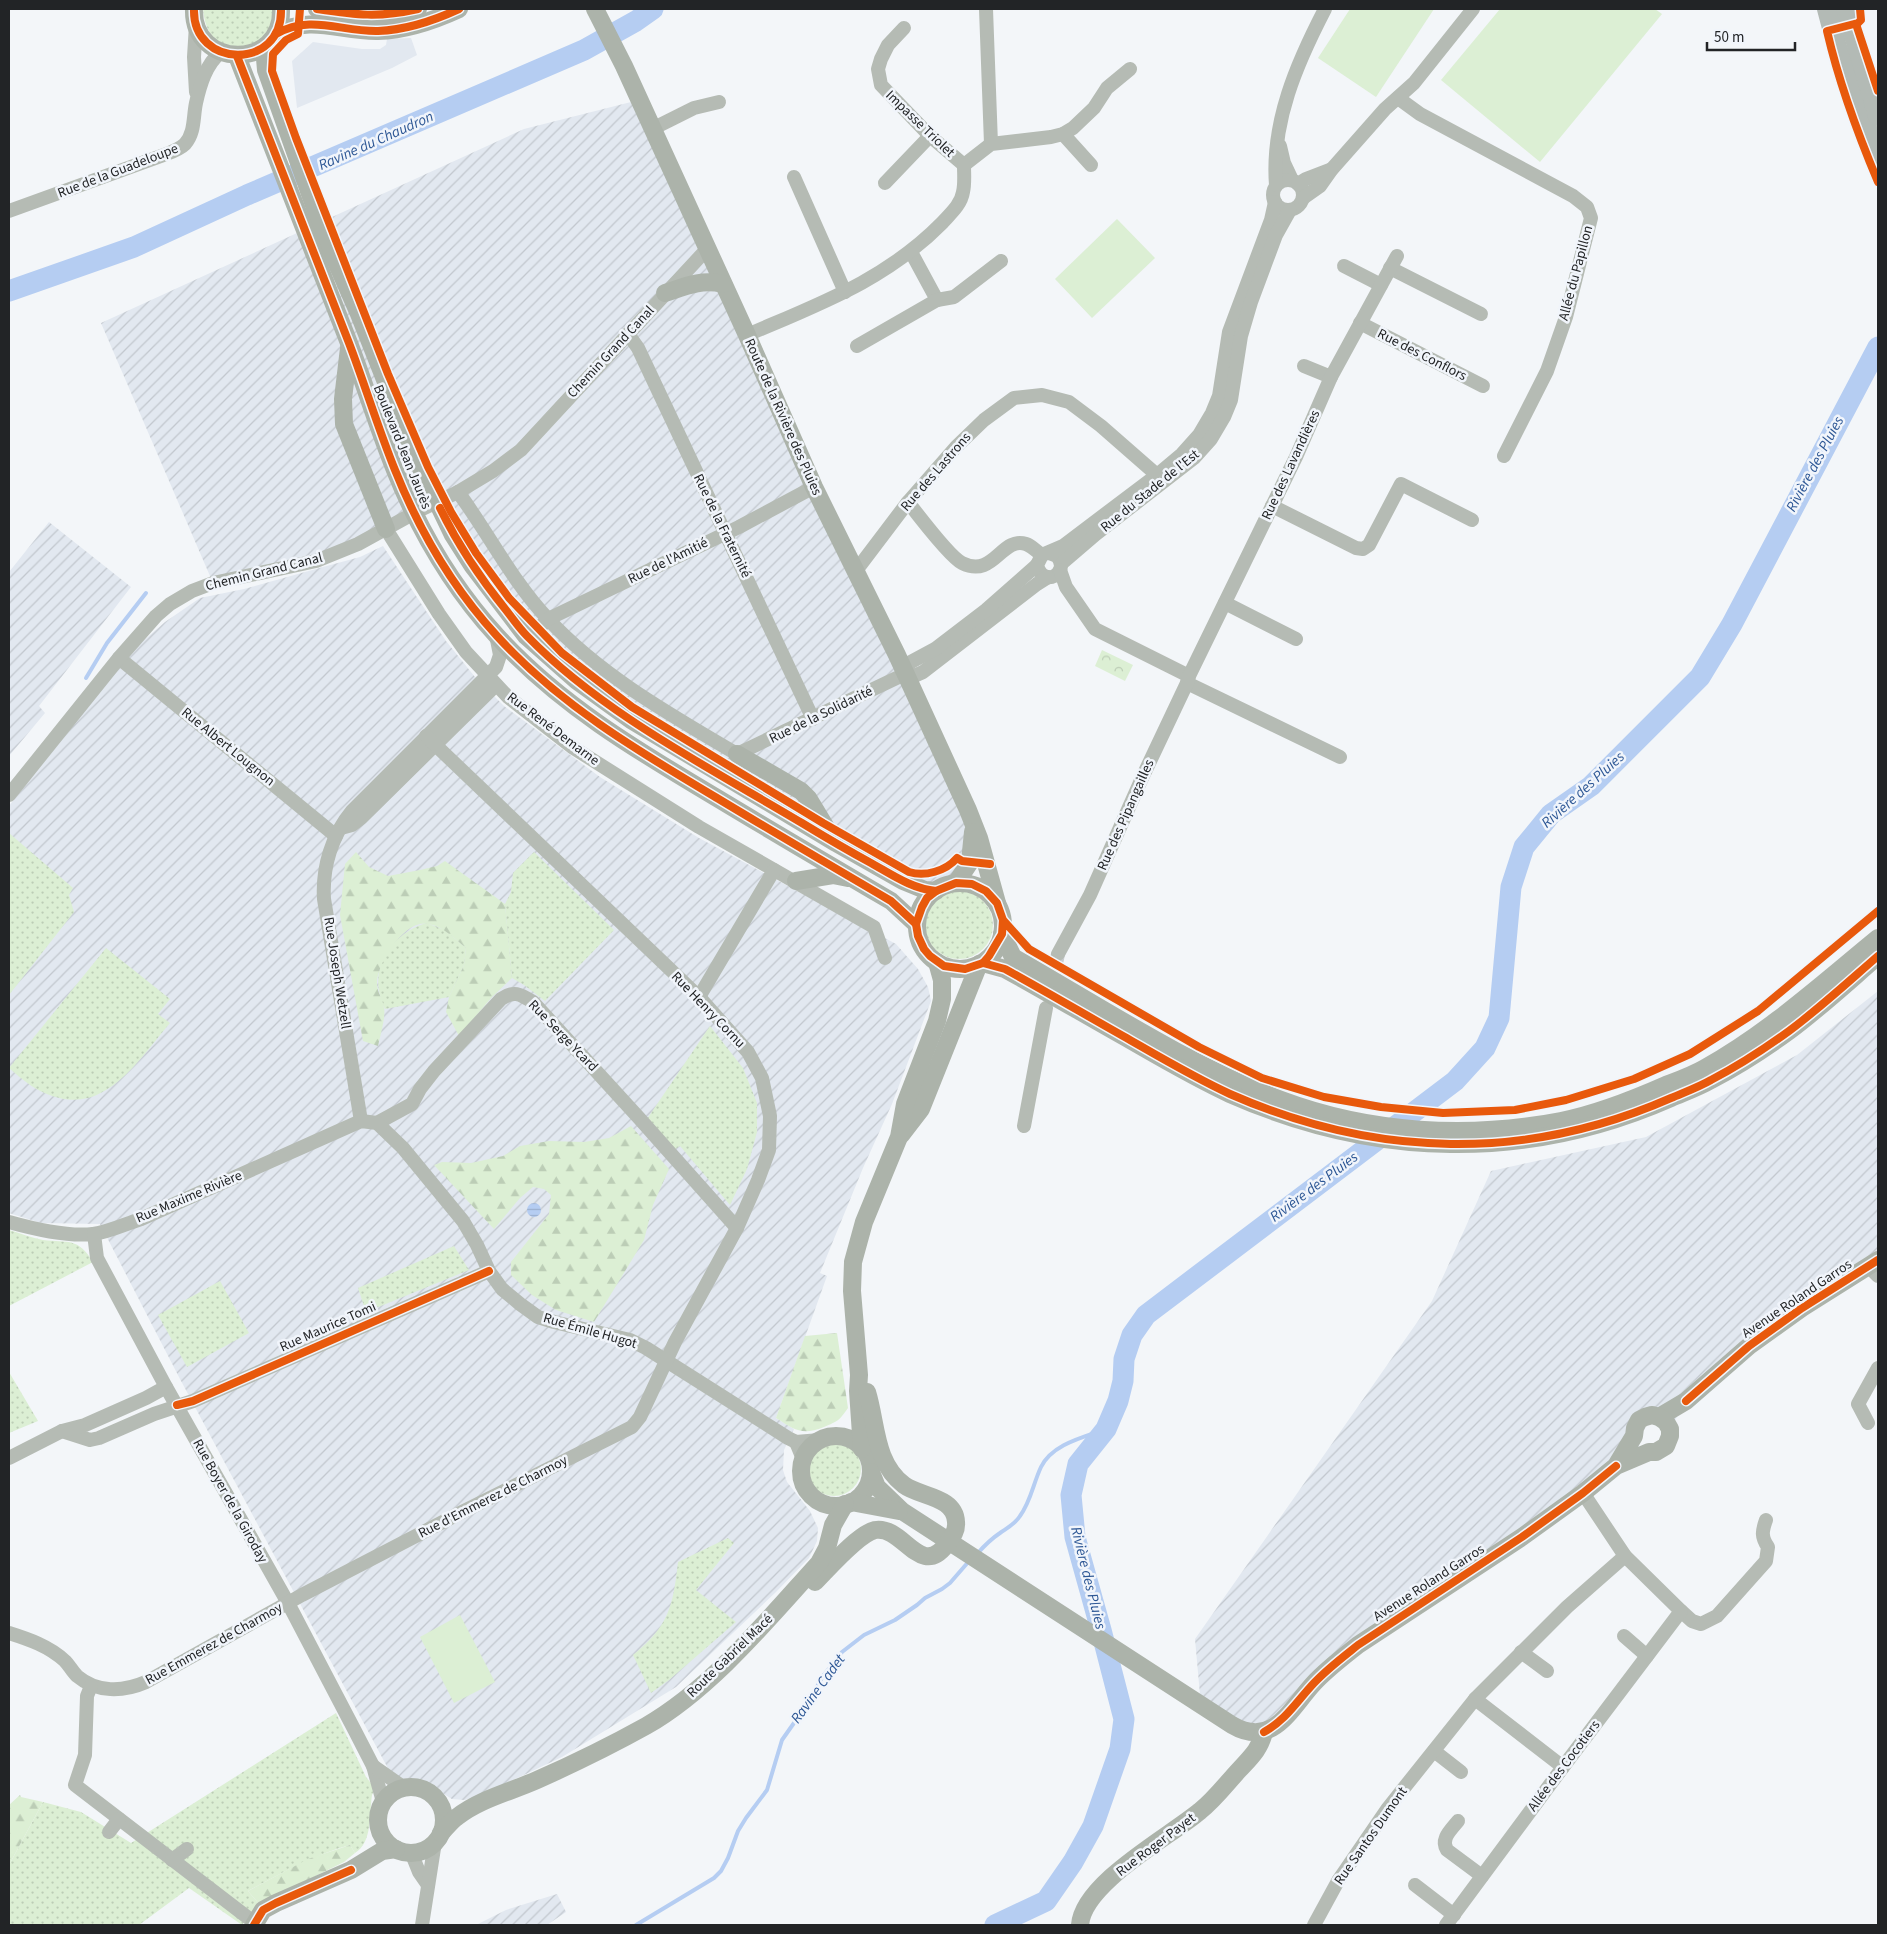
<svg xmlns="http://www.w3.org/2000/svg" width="1887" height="1934" viewBox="0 0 1887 1934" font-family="'Source Sans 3',sans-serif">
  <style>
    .built { fill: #e2e8f0 }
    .industrial { fill: url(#industrial-furrows) }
    .grass { fill: url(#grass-dots) }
    .forest { fill: url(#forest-firs) }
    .park { fill: url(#park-crowns) }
    .garden { fill: #dcefd4 }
    .water { fill: url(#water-rules) }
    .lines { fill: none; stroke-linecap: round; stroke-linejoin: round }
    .stream { stroke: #b5cdf2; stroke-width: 4 }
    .river { stroke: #b5cdf2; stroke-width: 21 }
    .minor-tunnel { stroke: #c9cccf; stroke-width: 14; stroke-dasharray: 14 7; stroke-linecap: butt }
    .minor { stroke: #b5bbb4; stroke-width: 14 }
    .major { stroke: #acb3aa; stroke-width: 18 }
    .highway { stroke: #b3bab5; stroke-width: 20 }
    .cycleway-casing { stroke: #f1f5fb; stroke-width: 11 }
    .cycleway { stroke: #e8590c; stroke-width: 8 }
    .labels { text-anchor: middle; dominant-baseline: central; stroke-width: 5; stroke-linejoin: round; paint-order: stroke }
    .street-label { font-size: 14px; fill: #222426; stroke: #f1f5fb }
    .water-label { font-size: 15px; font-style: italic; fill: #2d5795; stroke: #f1f5fb }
  </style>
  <defs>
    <pattern id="industrial-furrows" width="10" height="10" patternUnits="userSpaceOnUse" patternTransform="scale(1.25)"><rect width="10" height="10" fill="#e2e8f0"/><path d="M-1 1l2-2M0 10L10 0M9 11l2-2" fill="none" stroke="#c2c7ce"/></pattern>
    <pattern id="grass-dots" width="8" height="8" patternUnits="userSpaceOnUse" patternTransform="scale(1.25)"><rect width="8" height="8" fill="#dcefd4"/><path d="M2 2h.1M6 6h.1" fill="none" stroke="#bccdb6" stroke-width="1.8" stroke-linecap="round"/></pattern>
    <pattern id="forest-firs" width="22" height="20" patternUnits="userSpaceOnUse" patternTransform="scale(1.25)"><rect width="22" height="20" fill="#dcefd4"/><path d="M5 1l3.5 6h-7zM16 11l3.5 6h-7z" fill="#bccdb6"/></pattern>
    <pattern id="park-crowns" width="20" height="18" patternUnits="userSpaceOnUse" patternTransform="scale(1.25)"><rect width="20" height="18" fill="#dcefd4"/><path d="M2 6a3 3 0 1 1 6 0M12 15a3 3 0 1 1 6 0" fill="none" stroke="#bccdb6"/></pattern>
    <pattern id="water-rules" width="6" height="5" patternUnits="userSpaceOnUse" patternTransform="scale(1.25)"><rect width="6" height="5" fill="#b5cdf2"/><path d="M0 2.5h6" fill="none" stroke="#9bb0cf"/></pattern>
  </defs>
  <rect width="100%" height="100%" fill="#f3f6f9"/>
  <polygon class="built" points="411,38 417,55 392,68 297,108 292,61 313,42 362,49 380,49 386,45 387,39"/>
  <g class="industrial">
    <polygon points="639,100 973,824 956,883 936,891 631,720 526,636 440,500 358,544 213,583 101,323 524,129"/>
    <polygon points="49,522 131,587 39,706 45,713 9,756 9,572"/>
    <polygon points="383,546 446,641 475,677 504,706 600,777 699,838 896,944 918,969 928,987 931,1001 892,1104 863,1168 820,1273 827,1276 776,1418 794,1429 784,1450 783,1470 787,1482 810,1511 818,1528 817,1541 809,1558 776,1592 676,1687 562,1757 475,1798 464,1800 452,1799 434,1788 417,1783 407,1782 392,1776 180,1379 100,1224 41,1223 9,1213 9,806 134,649 165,622 200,598 244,589 323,567 360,557"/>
    <polygon points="1878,991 1878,1260 1686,1401 1670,1429 1645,1417 1636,1443 1642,1449 1374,1633 1264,1732 1201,1706 1195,1639 1432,1301 1491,1171 1646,1137 1797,1055"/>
    <polygon points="557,1894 566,1912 547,1925 476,1925 506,1910"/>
  </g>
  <g class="grass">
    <path d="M 203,9 L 273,9 C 272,15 272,26 268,31 C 261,41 253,45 242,46 C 216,48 205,33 203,9 Z"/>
    <polygon points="9,833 73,888 69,895 74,912 9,995"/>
    <polygon points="534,852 614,930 545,1001 524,985 512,978 505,904 511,892 513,873"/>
    <circle cx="959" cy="925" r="34"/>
    <path d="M 426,923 L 445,930 L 466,948 L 464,965 L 449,997 L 385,1009 C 366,971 389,935 426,923 Z"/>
    <path d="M 106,948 L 170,999 L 158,1014 L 170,1023 C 132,1068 97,1128 30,1085 C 23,1080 16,1074 9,1068 Z"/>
    <polygon points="710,1026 743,1068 757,1103 757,1132 747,1169 730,1205 680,1146 674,1150 647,1119"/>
    <path d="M 9,1230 C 20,1233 32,1238 43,1240 C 68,1243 78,1237 93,1262 L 9,1306 Z"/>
    <polygon points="454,1246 469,1270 366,1312 358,1288"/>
    <polygon points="220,1281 249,1333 187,1367 158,1315"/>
    <polygon points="9,1372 38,1421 9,1433"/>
    <circle cx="834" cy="1469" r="27"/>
    <path d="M 728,1538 L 734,1543 L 696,1590 L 736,1622 L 669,1680 L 651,1693 L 633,1655 C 669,1626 673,1606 678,1562 Z"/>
    <path d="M 336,1713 L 366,1777 L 375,1788 L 372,1795 C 369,1814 373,1842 355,1853 L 350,1845 C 314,1855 282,1873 248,1891 L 259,1904 L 242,1925 L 189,1888 L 139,1925 L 9,1925 L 9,1865 L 43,1802 L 81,1812 L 131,1843 Z"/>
  </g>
  <g class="forest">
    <path d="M 356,852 L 369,867 L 388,876 L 420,870 L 437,866 L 445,861 L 505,904 L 512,978 L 492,997 L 459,1036 L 446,1012 L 449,997 L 464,965 L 466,948 C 455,939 443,926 428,924 C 405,919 377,963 377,983 C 377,993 383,999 384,1008 C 386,1016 380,1037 378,1046 L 363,1041 L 340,915 L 345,864 Z"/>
    <polygon points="631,1126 669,1169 653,1205 644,1240 594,1322 556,1310 532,1295 511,1275 511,1262 549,1214 551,1195 544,1189 533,1187 520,1198 494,1229 434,1165 442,1162 471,1163 503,1156 520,1146 549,1141 584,1142 609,1138"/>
    <path d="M 837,1333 L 848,1408 C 839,1421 838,1421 824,1427 C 802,1436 795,1430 776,1418 L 805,1336 Z"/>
    <polygon points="20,1795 21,1797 43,1802 9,1865 9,1805"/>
    <polygon points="350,1845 355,1853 344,1862 259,1904 248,1891 308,1859"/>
  </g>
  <polygon class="park" points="1102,650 1133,665 1125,681 1095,666"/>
  <g class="garden">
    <polygon points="1350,9 1434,9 1376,97 1318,58"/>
    <polygon points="1500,9 1655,9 1662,14 1540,162 1441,80"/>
    <polygon points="1117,219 1155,258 1092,318 1055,279"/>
    <polygon points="460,1615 495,1682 454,1703 420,1637"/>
  </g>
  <circle class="water" cx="534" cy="1210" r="7"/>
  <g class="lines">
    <g class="stream">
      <polyline points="86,678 107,643 146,593"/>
      <path d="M 977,1554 C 984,1546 991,1539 1000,1533 C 1007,1528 1015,1524 1020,1516 C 1031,1501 1033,1484 1041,1467 C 1052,1444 1084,1437 1106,1429"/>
      <polyline points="636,1925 714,1878 721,1871 728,1858 738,1831 746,1818 767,1790 782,1740 808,1703 823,1676 832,1665 842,1652 864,1635 895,1620 917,1605 925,1598 942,1589 950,1583 970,1560"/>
    </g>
    <g class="river">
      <polyline points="9,291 134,247 247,195 584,50 636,21 653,9"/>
      <polyline points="995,1925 1046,1901 1073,1862 1093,1826 1120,1749 1124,1719 1101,1630 1075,1537 1071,1495 1078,1464 1106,1429 1118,1401 1123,1381 1124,1359 1132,1335 1146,1315 1455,1081 1485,1048 1499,1018 1511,887 1524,847 1551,814 1591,786 1700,677 1732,624 1878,347"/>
    </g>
    <polyline class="minor-tunnel" points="1051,987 1058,954"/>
    <g class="minor">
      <polyline points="986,9 991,144"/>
      <polyline points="904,28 888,45 881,59 878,69 881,85 930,136 964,165"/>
      <polyline points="196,92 194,57 196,25"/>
      <polyline points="1398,98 1420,114 1573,196 1587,207 1591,218 1566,317 1547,371 1504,456"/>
      <polyline points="652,129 694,108 719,102"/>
      <polyline points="1063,134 1091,165"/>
      <polyline points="1280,146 1284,163 1292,180"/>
      <polyline points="964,165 991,144 1051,137 1063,134 1073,128 1094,108 1107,88 1130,69"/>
      <polyline points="794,177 845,292"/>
      <circle cx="1288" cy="195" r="15"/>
      <polyline points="885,183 930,136"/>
      <polyline points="1298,184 1306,179 1332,169"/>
      <path d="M 1276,185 C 1271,122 1297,63 1325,9"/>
      <polyline points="1303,198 1320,186 1332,169 1385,109 1414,83 1473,9"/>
      <path d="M 9,211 L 161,156 C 169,153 179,150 185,144 C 195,133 193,117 196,103 C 200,85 206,64 221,52"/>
      <polyline points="911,252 937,300"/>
      <polyline points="1344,266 1381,285"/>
      <polyline points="1390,268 1481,314"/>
      <polyline points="1360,323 1483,386"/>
      <polyline points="628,334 638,348 813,719"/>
      <path d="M 747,335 C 819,304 886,280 942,223 C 950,214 961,205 963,192 C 965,184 964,174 964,165"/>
      <polyline points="857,346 937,300 954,297 1001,261"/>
      <polyline points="1304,366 1331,377"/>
      <path d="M 458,492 C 489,534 512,581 548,619 C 601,676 671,715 737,754 L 905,674"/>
      <path d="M 908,502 C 918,515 950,557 962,563 C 994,579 1001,536 1026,544 C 1032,546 1037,552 1042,555"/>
      <polyline points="1272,506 1356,548 1363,549 1369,545 1401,484 1472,520"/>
      <polyline points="386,529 439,614 466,652 508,697 572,747 699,827 874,927 885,958"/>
      <path d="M 1049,553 L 1057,556 C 1071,573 1043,589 1037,565 L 1042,555 L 1063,546 L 1157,475 L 1182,454 L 1199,435 L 1212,413 L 1219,396 L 1229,332 L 1271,220 L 1275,202"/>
      <polyline points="1061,564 1096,534 1194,458 1211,439 1224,417 1231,400 1241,336 1251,302 1276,235 1290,210"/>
      <polyline points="1060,570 1066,587 1095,629 1189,676"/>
      <polyline points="855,572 908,502 956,447 984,420 1014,398 1042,395 1069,402 1101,426 1157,475"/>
      <polyline points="1225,603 1296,639"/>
      <polyline points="526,636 536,631 548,619 739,527 814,487"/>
      <polyline points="119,658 336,836"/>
      <polyline points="905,674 914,676 923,672 1037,584 1048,577"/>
      <polyline points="905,674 909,663 935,649 986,610 1037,565"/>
      <polyline points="1187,683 1340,757"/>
      <polyline points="9,795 119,658 156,616 170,604 192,591 213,583 316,561 358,544 416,512 458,492 493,471 521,450 707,249"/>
      <polyline points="341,828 352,825 361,818 496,685"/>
      <polyline points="1058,954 1090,895 1142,778 1187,683 1189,676 1296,457 1331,377 1397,256"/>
      <polyline points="699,997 774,870"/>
      <path d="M 361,1121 L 324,899 C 322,867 332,835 352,811 L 496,667 L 500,655 L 496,635"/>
      <path d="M 377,1123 L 412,1104 L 420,1089 L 434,1071 L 501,999 C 514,990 520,994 533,1002 L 639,1118 L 737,1228"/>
      <polyline points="1024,1126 1046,1008"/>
      <path d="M 9,1222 C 34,1229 67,1237 93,1234 C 109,1232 125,1224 141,1219 L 361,1121 L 377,1123 L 403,1148 L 463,1221 L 477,1245 L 489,1271 L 502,1289 L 520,1304 L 538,1317 L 554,1322 L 630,1340 L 646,1348 L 788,1438 L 796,1442 L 820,1440"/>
      <polyline points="94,1234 97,1258 166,1387 288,1603 355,1731 373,1766 383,1802"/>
      <polyline points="1868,1266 1878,1276"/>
      <polyline points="1868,1423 1858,1404 1878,1368"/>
      <polyline points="62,1431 90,1440 99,1438 154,1414 193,1401 489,1271"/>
      <polyline points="796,1442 803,1459"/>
      <polyline points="9,1458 62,1431 85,1425 146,1398 166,1387"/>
      <path d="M 1681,1611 L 1692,1621 L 1701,1624 L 1717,1616 L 1766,1561 L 1768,1547 C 1761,1537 1762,1531 1766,1520"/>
      <path d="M 9,1633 C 28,1639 49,1646 65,1661 C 69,1665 72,1671 77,1676 C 97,1693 123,1692 146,1682 L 302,1595 L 462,1512 L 632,1427 L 640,1417 L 675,1342 L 737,1228 L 758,1180 L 769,1150 L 770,1116 L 762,1078 L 748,1052 L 699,997 L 426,736"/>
      <polyline points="1624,1636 1647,1656"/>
      <polyline points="1521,1652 1547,1671"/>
      <polyline points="91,1686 87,1696 85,1755 75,1785 251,1920 256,1921"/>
      <polyline points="1475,1699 1563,1767"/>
      <polyline points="1434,1751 1461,1772"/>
      <polyline points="373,1766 403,1787"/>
      <path d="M 1458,1821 C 1451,1830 1440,1839 1447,1850 L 1482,1876"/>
      <polyline points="109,1832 119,1819"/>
      <polyline points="411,1852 419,1872 428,1885"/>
      <polyline points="172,1860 187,1849"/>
      <polyline points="1415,1885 1454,1915"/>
      <polyline points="422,1925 435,1842"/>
      <polyline points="1314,1925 1338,1881 1388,1808 1475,1699 1567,1607 1625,1556"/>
      <polyline points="1446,1925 1563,1767 1681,1611 1625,1556 1583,1493"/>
    </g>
    <g class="major">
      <path d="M 194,9 C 192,69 283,71 281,9"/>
      <path d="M 317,9 C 357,15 378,18 418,9"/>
      <polyline points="595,9 624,66 747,335 814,487 897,655 968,810 979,838 997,903"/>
      <path d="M 276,34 C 311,14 341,32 378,31 C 407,30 433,21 459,9"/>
      <polyline points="264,47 266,70 326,239 359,314 416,458 453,535 472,565 526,636 577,681 631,720 836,843 903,881 925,890 936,891"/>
      <path d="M 237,56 C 274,152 312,247 349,343 C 365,385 378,428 395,470 C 419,530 453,588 497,636 C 560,705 638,751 717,798 C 775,833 833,867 891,901 L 916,924"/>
      <path d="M 665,293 C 686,286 701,279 723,284"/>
      <polyline points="349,348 343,399 344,424 386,529"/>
      <polyline points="737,754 801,791 808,798 834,841"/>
      <polyline points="796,881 833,875 848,878"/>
      <polyline points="956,883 970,862 973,832"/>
      <circle cx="960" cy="926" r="43"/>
      <path d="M 1002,934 L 1013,957 C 1101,1007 1186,1064 1281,1100 C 1369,1133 1468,1139 1561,1121 C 1597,1114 1632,1100 1666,1085 C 1679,1080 1693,1075 1705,1068 C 1768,1033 1823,983 1878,938"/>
      <path d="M 983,963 L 1005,969 C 1045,991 1084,1014 1123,1036 C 1158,1056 1193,1077 1230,1094 C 1375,1158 1526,1162 1671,1098 C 1685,1092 1699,1087 1711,1080 C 1736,1067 1767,1047 1789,1031 C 1820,1008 1849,981 1878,956"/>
      <polyline points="901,1135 921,1109 979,964"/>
      <polyline points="1659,1417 1686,1401 1749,1346 1802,1308 1878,1260"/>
      <circle cx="836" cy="1471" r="35"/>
      <polyline points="862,1449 858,1391 859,1375 852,1291 853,1262 864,1222 899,1137 905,1104 937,1021 942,999 942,980 937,962"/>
      <path d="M 871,1472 L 877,1487 L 902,1511 L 1232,1725 C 1273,1749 1290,1709 1314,1683 C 1327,1669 1343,1657 1358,1645 L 1522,1537 L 1583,1493 L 1616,1466 L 1649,1452 L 1656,1452 L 1666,1446 L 1670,1436 L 1670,1429 L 1666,1422 L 1659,1417 L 1652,1415 L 1645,1417 L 1639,1420 L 1635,1428 L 1634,1436 L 1616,1466"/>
      <polyline points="851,1502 899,1511"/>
      <path d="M 815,1582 C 828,1569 858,1534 875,1530 C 903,1525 920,1579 946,1545 C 951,1538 957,1532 956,1522 C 955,1496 920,1497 904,1485 C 874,1462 877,1424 867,1392"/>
      <circle cx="411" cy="1820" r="33"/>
      <path d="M 441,1833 C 446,1828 451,1821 457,1817 C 480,1799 510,1792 537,1780 C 573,1764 610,1746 646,1726 C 711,1689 769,1618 819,1563 L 827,1548 L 833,1525 L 845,1504"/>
      <polyline points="254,1925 263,1910 276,1903 351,1870 382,1851 396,1849"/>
      <path d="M 1080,1925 C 1083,1883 1169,1837 1200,1811 C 1215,1799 1226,1784 1239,1770 C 1251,1757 1260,1749 1264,1732"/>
    </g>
    <g class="highway">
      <polyline points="1827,9 1837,47 1878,158"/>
      <polyline points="1846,9 1878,116"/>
    </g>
    <g class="cycleway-casing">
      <g id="cycleway">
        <path d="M 194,9 C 192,69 283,71 281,9"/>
        <path d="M 300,9 L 298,34 L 286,40 L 273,54 L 272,71 L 296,138 L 388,374 L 428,467 L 451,512 L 476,553 L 509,598 L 562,653 L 632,707 L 823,823 L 909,872 C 925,877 946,871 957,858 L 962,861 L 990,864"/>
        <path d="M 317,9 C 357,15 378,18 418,9"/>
        <path d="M 1860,9 L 1861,20 L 1858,23 L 1827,31 C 1839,83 1857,132 1878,182"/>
        <polyline points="1856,24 1878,91"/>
        <path d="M 276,34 C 311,14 341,32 378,31 C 407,30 433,21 459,9"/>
        <path d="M 237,56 C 274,152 312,247 349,343 C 365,385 378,428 395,470 C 419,530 453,588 497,636 C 560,705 638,751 717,798 C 775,833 833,867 891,901 L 916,924"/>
        <path d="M 440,508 C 458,545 480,578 506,610 C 513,619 519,628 527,636 C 602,713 710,768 802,823 C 825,837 847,850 871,863 C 891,874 912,889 936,891"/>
        <polyline points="1003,920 1002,934 989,956 983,963 965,969 944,966 930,956 924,949 918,936 916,924 922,907 927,898 936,891 956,883 972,884 986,891 997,903 1003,920 1029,949 1199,1047 1262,1078 1324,1097 1381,1107 1443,1113 1515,1110 1566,1100 1634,1079 1690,1054 1758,1011 1878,911"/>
        <path d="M 983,963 L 1005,969 C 1045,991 1084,1014 1123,1036 C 1158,1056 1193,1077 1230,1094 C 1375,1158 1526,1162 1671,1098 C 1685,1092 1699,1087 1711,1080 C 1736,1067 1767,1047 1789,1031 C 1820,1008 1849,981 1878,956"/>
        <polyline points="1686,1401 1749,1346 1802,1308 1878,1260"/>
        <polyline points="177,1405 193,1401 489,1271"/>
        <path d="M 1264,1732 C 1286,1720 1297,1701 1314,1683 C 1327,1669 1343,1657 1358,1645 L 1522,1537 L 1583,1493 L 1616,1466"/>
        <polyline points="254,1925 263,1910 276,1903 351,1870"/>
      </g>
    </g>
    <use href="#cycleway" class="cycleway"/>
  </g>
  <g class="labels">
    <g class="street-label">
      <text transform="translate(920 124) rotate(44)">Impasse Triolet</text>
      <text transform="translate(118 171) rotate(-21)">Rue de la Guadeloupe</text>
      <text transform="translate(1576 273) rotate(-75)">Allée du Papillon</text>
      <text transform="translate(611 352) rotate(-47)">Chemin Grand Canal</text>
      <text transform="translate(1422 355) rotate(27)">Rue des Conflors</text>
      <text transform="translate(783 417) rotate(66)">Route de la Rivière des Pluies</text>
      <text transform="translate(402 447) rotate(68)">Boulevard Jean Jaurès</text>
      <text transform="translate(1291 465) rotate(-65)">Rue des Lavandières</text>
      <text transform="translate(936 472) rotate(-49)">Rue des Lastrons</text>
      <text transform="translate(1150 491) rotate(-39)">Rue du Stade de l'Est</text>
      <text transform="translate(722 526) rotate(64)">Rue de la Fraternité</text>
      <text transform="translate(668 561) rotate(-26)">Rue de l'Amitié</text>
      <text transform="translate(264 572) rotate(-14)">Chemin Grand Canal</text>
      <text transform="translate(821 715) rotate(-26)">Rue de la Solidarité</text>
      <text transform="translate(553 729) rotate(37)">Rue René Demarne</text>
      <text transform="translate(228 747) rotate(39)">Rue Albert Lougnon</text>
      <text transform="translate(1126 815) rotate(-66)">Rue des Pipangailles</text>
      <text transform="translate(337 973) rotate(81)">Rue Joseph Wetzell</text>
      <text transform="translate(708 1010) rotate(46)">Rue Henry Cornu</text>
      <text transform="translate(563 1036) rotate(46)">Rue Serge Ycard</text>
      <text transform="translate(189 1197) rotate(-23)">Rue Maxime Rivière</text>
      <text transform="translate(1797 1299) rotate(-34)">Avenue Roland Garros</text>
      <text transform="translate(328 1327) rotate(-24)">Rue Maurice Tomi</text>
      <text transform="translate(590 1331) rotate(16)">Rue Émile Hugot</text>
      <text transform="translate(493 1497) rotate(-27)">Rue d'Emmerez de Charmoy</text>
      <text transform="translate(230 1501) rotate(61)">Rue Boyer de la Giroday</text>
      <text transform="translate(1429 1583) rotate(-33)">Avenue Roland Garros</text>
      <text transform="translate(214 1644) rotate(-29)">Rue Emmerez de Charmoy</text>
      <text transform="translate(730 1656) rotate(-44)">Route Gabriel Macé</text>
      <text transform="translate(1564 1766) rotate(-53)">Allée des Cocotiers</text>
      <text transform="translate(1371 1836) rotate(-55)">Rue Santos Dumont</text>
      <text transform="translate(1156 1845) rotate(-37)">Rue Roger Payet</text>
    </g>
    <g class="water-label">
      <text transform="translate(376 141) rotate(-24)">Ravine du Chaudron</text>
      <text transform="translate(1815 464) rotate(-62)">Rivière des Pluies</text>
      <text transform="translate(1583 790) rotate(-42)">Rivière des Pluies</text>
      <text transform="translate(1314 1187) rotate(-37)">Rivière des Pluies</text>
      <text transform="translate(1088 1578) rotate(76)">Rivière des Pluies</text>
      <text transform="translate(818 1689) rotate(-54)">Ravine Cadet</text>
    </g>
  </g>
  <rect width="1887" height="1934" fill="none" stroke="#222426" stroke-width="20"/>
  <path d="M1707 42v8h88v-8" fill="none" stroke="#222426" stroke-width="2.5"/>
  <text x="1714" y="42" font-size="15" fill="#222426" stroke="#f1f5fb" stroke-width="4" paint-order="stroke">50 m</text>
</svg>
